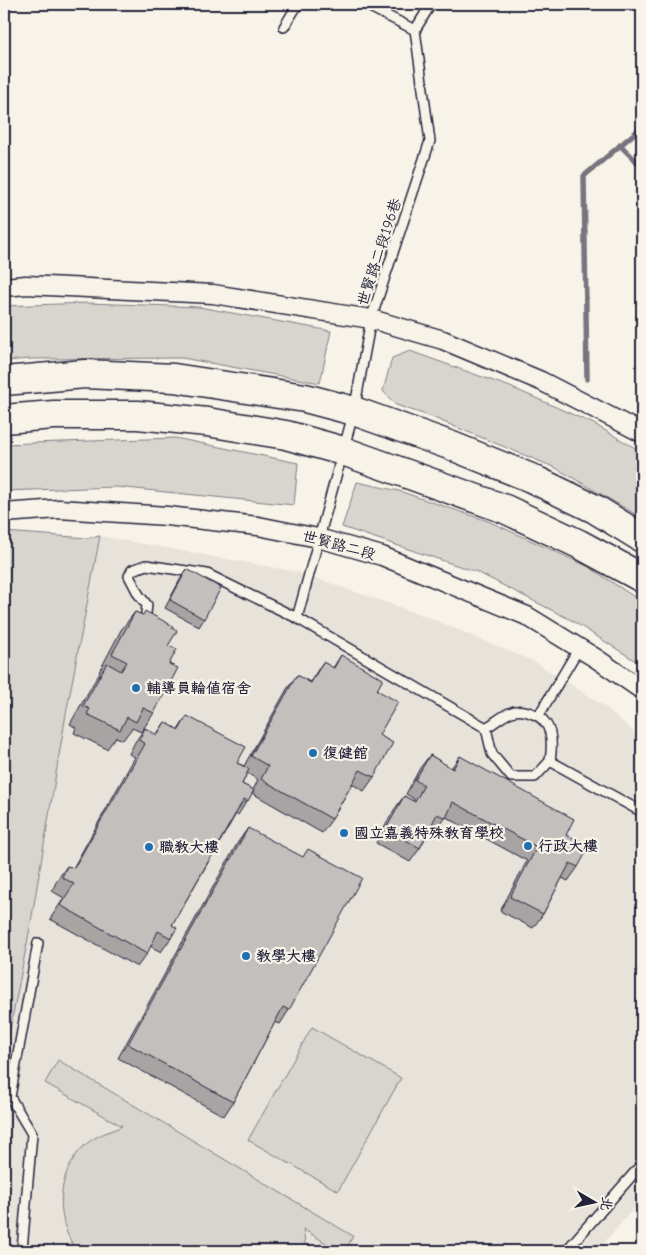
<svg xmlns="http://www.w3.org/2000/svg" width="646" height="1255" viewBox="0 0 646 1255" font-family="'Comic Neue','LXGW WenKai TC',sans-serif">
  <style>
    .built { fill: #e7e3db }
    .green { fill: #d8d5cf; stroke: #7d7c85 }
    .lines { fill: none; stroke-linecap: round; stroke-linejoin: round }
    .stream { stroke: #76747f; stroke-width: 5.5 }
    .lane-casing { stroke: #22223b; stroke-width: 12 }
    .street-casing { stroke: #22223b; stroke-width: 21 }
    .primary-casing { stroke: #22223b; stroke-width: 31 }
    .lane { stroke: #f7f3e8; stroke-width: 9 }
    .street { stroke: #f7f3e8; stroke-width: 18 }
    .primary { stroke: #f7f3e8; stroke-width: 28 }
    .wall { fill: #a7a4a3; stroke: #22223b; fill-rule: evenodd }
    .building { fill: #c2bfbd; stroke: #22223b }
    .poi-dot { fill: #1f6fb2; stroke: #f7f3e8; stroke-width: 2 }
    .labels { text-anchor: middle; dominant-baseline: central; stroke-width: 4.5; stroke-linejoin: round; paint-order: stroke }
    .street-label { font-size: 15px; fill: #22223b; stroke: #f7f3e8 }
    .poi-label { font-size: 15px; font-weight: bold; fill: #22223b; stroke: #f7f3e8; text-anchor: start }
  </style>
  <rect width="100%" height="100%" fill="#f7f3e8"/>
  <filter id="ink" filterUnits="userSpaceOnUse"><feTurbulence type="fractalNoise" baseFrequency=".02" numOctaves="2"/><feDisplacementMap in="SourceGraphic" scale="10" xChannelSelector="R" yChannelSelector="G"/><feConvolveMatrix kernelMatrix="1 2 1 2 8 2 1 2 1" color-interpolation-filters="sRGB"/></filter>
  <g filter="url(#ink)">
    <polygon class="built" points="100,536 298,572 425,616 535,662 603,705 642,739 642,1199 597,1251 4,1251 4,1060 30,928 66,714"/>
    <g class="green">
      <polygon points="88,303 199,307 331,331 320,383 182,358 31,359 4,361 4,306"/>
      <polygon points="410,351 513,388 594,424 642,452 642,518 556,468 429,416 396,405 383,391 392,358"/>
      <polygon points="175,438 298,463 294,505 116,487 4,491 4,444"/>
      <polygon points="357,482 399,491 488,521 589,567 642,602 642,665 571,620 477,572 342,527"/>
      <polygon points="4,532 88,538 100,536 66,714 30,928 4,1060"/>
      <polygon points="312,1027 401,1078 338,1191 248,1140"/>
      <path d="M 58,1060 L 353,1236 L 345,1251 L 339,1251 L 303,1229 L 306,1251 L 77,1251 C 53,1219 56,1166 90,1141 C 100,1134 112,1131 122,1126 L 45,1083 Z"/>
    </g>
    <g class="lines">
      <g class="stream">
        <polyline points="620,145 642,167"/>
        <polyline points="587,379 584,176 642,127"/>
      </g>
      <g class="lane-casing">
        <g id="lane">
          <polyline points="364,4 415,30 430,141 371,319 354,411 297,618 486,728 492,754 511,777 535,777 550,761 642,812"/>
          <polyline points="284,27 298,4"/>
          <polyline points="415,30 431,4"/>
          <polyline points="145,621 147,605 139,595 129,576 132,570 146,565 207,574 297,618"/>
          <polyline points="539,715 579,648"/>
          <path d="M 486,728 C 494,723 501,717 509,713 C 517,709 524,710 531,713 C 553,720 553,742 550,761"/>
          <polyline points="25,1251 22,1250 32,1134 10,1097 38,943"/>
          <polyline points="566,1251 642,1164"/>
        </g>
      </g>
      <g class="street-casing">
        <g id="street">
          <polyline points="4,287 26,285 213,294 371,319 443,340 541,381 642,433"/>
          <polyline points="4,513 59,509 167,516 258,526 318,538 382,556 527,616 597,659 642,690"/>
        </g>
      </g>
      <g class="primary-casing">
        <g id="primary">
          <polyline points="4,381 85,374 174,378 305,398 354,411 452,446 531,478 595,509 642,538"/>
          <polyline points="4,419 54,415 138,415 207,422 286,435 343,451 505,509 579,544 642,578"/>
        </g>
      </g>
      <use href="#lane" class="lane"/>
      <use href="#street" class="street"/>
      <use href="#primary" class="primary"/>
    </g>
    <g class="wall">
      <polygon points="187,569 204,619 199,627 165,608 182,576"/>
      <polygon points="135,612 172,628 168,646 169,664 154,713 141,732 132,728 123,740 116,737 107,749 74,733 76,728 70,724 94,682 100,673 99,672 121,630"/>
      <path d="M 341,655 L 377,690 L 379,735 L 374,777 L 364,791 L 352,784 L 332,819 L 322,833 L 252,793 L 238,815 L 236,814 L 172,925 L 171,938 L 161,952 L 150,946 L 147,954 L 137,967 L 50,919 L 64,898 L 52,891 L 57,880 L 67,866 L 73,868 L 135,757 L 129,754 L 135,742 L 145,728 L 156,735 L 165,722 L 178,730 L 187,716 L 237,763 L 244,766 L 287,689 L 297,675 L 310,682 L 323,662 L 333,668 ZM 247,773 L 258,780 L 253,790 L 242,784 Z"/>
      <polygon points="430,755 451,768 460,756 566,835 578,867 568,881 562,878 543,914 533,928 500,911 527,861 446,817 436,831 430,829 420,848 410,862 376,843 394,810 404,796 413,801 414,799 406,794 420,768"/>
      <polygon points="248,828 289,1010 280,1024 275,1022 233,1102 224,1116 118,1058 238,842"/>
    </g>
    <g class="building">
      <polygon points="187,569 221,588 204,619 170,600"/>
      <polygon points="145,611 173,626 172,628 177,631 168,646 177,649 169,664 178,668 154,713 143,708 136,722 127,717 120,730 87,714 90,709 83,706 107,663 121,671 127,662 112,654 135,612 143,615"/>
      <polygon points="341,655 383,679 377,690 398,702 379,735 393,743 374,777 360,770 332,819 261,779 268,766 251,756 297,675 311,683 323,662 334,668"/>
      <polygon points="187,716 246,747 237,763 249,769 242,784 254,790 248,801 244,799 172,925 177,928 171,938 158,931 147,954 60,905 74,884 62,877 67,866 74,868 145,744 139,740 145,728 157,735 165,722 179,730"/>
      <polygon points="430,755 453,769 460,756 574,819 566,835 590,845 578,867 570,863 543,914 510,897 537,847 453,802 446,818 437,814 420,848 386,829 404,796 415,802 424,785 415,780"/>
      <polygon points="248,828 303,857 308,849 362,878 289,1010 283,1007 233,1102 128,1044"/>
    </g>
  </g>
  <g class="poi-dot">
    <circle cx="136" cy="688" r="5"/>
    <circle cx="313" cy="753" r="5"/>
    <circle cx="344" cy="833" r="5"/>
    <circle cx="528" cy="846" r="5"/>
    <circle cx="149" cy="847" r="5"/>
    <circle cx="246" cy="956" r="5"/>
  </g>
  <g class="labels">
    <g class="street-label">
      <text transform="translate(379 252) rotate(-72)">世賢路二段196巷</text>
      <text transform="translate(339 545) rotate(15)">世賢路二段</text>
    </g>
    <g class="poi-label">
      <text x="146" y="688">輔導員輪值宿舍</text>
      <text x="323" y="753">復健館</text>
      <text x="354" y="833">國立嘉義特殊教育學校</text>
      <text x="538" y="846">行政大樓</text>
      <text x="159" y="847">職教大樓</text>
      <text x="256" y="956">教學大樓</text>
    </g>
  </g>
  <rect width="646" height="1255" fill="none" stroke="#f7f3e8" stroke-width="20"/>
  <rect x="10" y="10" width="626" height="1235" fill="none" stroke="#22223b" stroke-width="2" filter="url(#ink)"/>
  <g transform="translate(594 1202) rotate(99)" stroke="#f7f3e8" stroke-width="4" paint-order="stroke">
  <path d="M0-4L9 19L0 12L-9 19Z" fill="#22223b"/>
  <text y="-8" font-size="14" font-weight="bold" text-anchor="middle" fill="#22223b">北</text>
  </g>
</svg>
